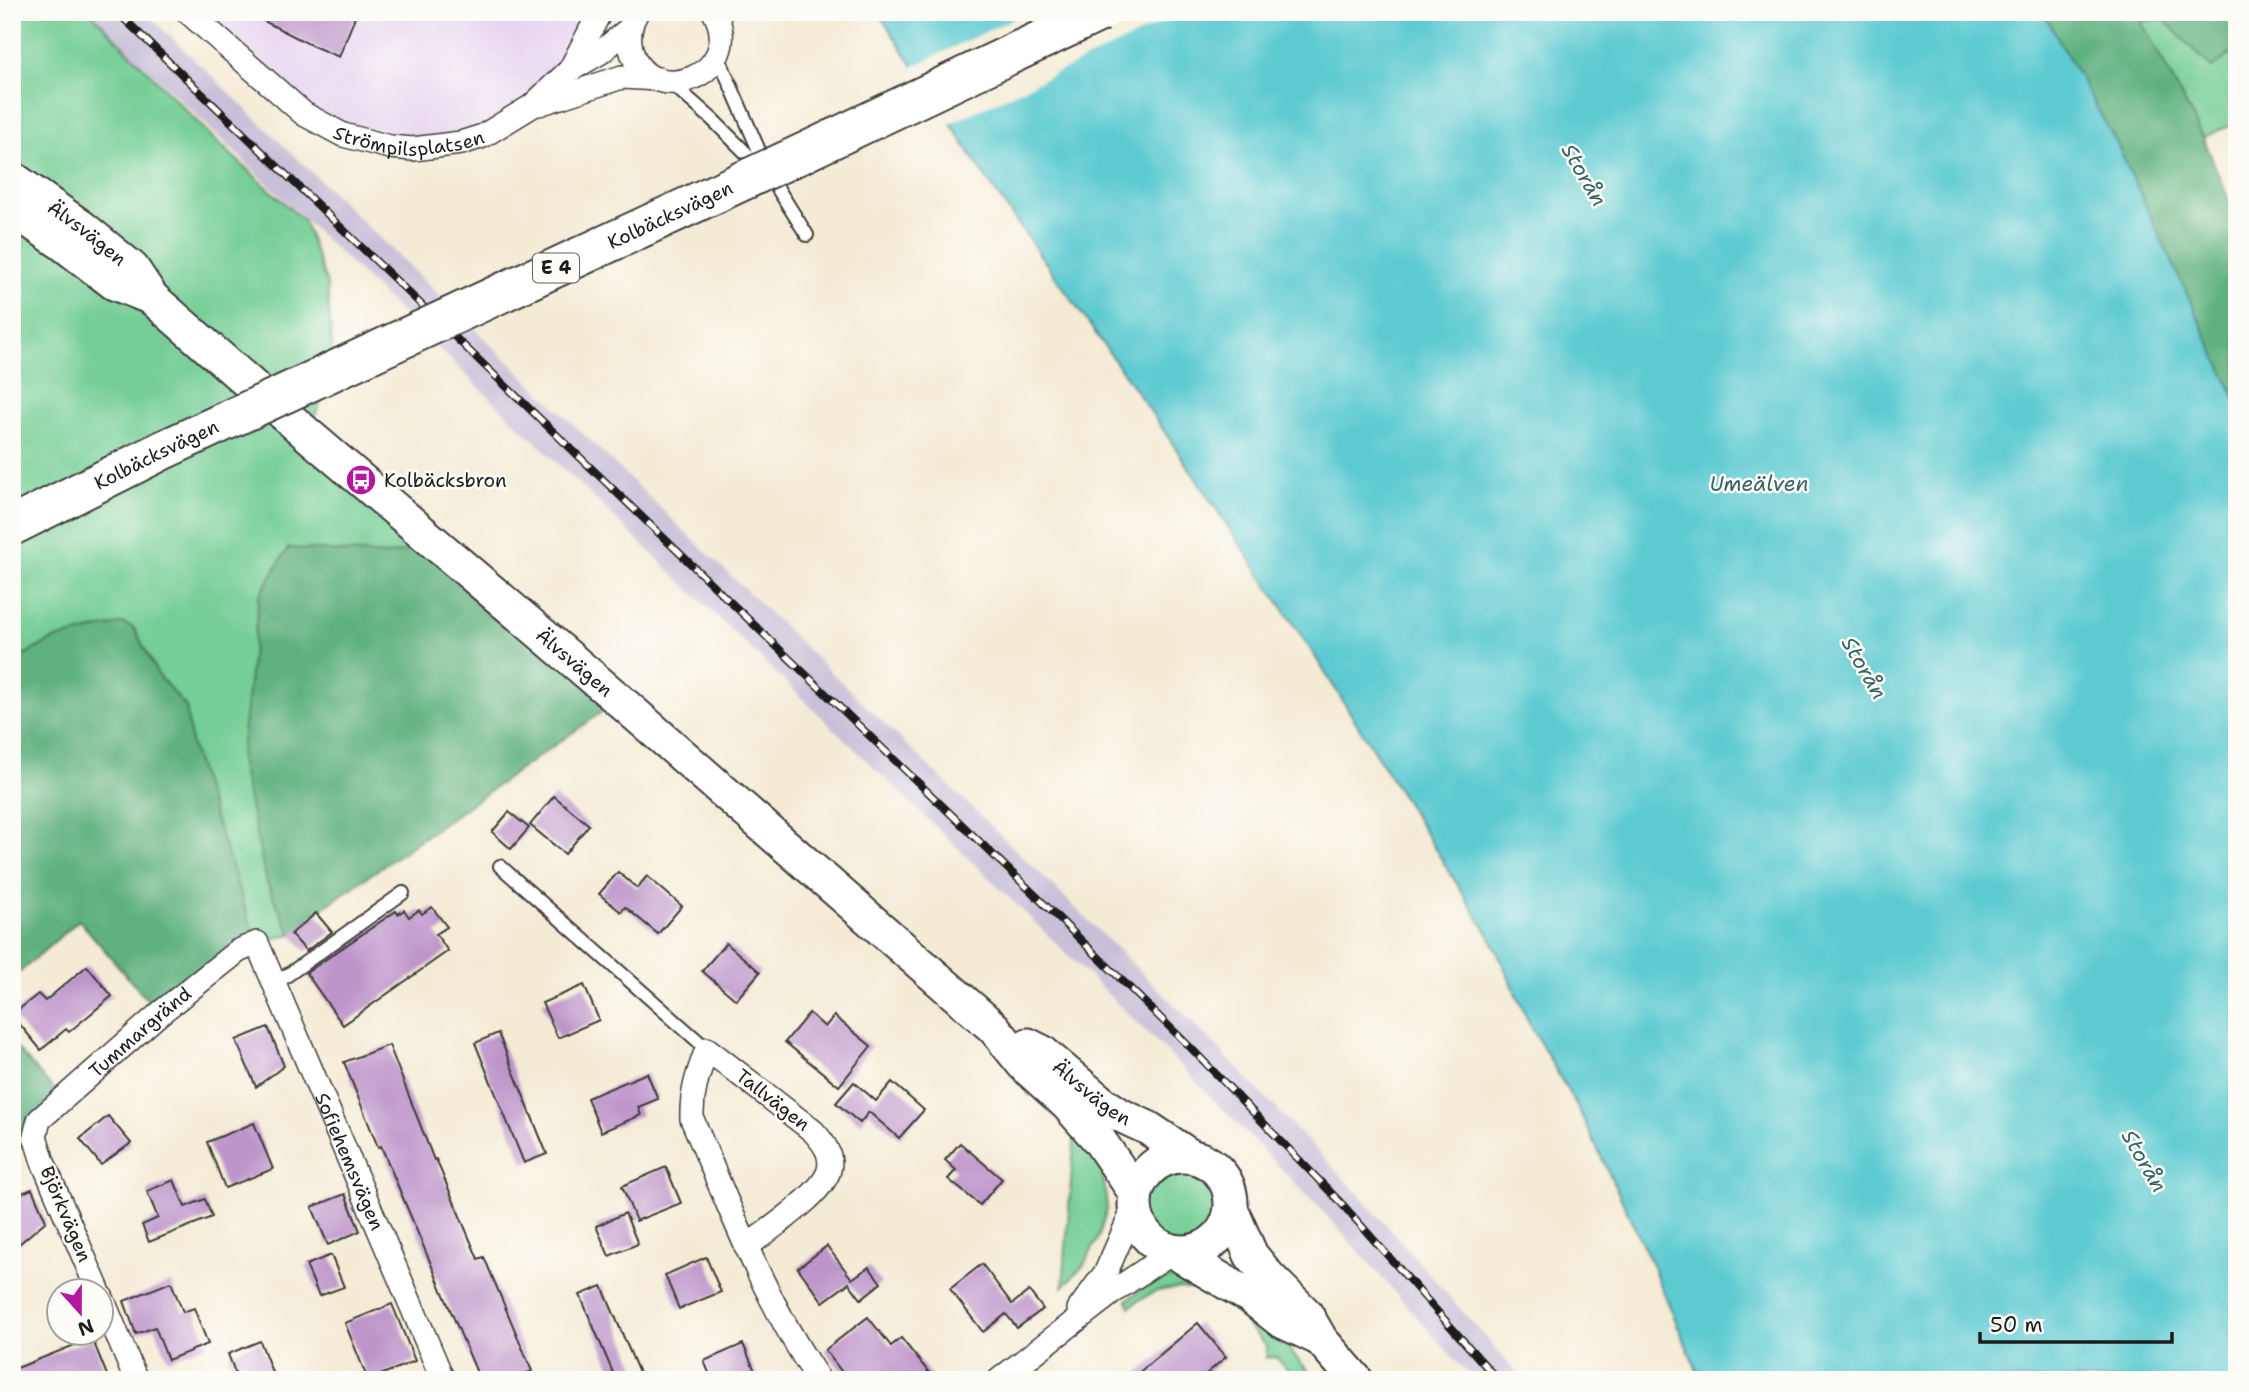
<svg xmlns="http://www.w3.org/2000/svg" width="2249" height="1392" viewBox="0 0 2249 1392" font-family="'Shantell Sans',sans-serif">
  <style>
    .built { fill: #e6d3f0 }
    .industrial { fill: #c8c0d8 }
    .green { fill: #74ce95; stroke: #487558; stroke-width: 2 }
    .forest { fill: #5fb17e; stroke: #3e664d; stroke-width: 2 }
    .water { fill: #5dcad1; stroke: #3c7376; stroke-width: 2 }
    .pier { fill: #f4ebd5 }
    .building { fill: #be95ca }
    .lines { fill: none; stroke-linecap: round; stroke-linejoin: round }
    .lane-casing { stroke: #3c3b38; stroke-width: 16 }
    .street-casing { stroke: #3c3b38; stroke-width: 26 }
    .secondary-casing { stroke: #3c3b38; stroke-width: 37 }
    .lane { stroke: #fff; stroke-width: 12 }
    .street { stroke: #fff; stroke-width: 23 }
    .secondary { stroke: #fff; stroke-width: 33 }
    .rail-casing { stroke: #1c1c1c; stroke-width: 8 }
    .rail { stroke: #fdfcf7; stroke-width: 5; stroke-dasharray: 16; stroke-linecap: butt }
    .highway-bridge-casing { stroke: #3c3b38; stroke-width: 42; stroke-linecap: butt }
    .highway-bridge { stroke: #fff; stroke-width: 38 }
    .labels { text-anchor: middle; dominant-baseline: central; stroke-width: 5; stroke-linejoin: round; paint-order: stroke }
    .shield { fill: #fdfcf7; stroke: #605f5e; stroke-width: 2 }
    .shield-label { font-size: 18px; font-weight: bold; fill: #1c1c1c }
    .street-label { font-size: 19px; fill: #1c1c1c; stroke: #fdfcf7 }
    .poi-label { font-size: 19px; fill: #1c1c1c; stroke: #fdfcf7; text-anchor: start }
    .water-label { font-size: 21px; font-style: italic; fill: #366264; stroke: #fdfcf7 }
  </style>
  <rect width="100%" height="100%" fill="#fdfcf7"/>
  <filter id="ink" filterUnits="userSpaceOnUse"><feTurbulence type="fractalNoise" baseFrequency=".0143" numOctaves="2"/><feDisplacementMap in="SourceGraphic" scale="14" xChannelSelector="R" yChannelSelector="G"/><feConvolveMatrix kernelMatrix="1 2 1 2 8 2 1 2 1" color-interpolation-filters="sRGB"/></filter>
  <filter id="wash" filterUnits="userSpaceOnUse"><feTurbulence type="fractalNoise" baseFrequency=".00686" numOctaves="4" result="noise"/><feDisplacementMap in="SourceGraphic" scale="28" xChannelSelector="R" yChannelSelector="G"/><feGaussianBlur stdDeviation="1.57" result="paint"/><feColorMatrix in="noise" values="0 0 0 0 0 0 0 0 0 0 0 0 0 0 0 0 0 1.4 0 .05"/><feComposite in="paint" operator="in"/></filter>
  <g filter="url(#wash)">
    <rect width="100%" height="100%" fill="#f4ebd5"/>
    <polygon class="built" points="188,12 600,12 570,70 461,143 343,135"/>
    <polygon class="industrial" points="89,12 145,12 1048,881 1203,1033 1356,1191 1523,1380 1473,1380 1328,1217 1175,1060 1021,909"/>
    <g class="green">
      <polygon points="12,12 90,12 214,139 304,221 327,284 334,371 307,434 437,544 388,555 288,548 267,883 291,934 257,943 202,780 191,743 186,707 158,675 134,628 54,639 12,661"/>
      <polygon points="2164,20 2212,68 2237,49 2237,123 2203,137 2141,21"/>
      <polygon points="1075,1129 1103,1172 1107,1208 1098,1239 1083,1266 1063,1287"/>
      <circle cx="1183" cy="1204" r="48"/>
      <path d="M 1167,1278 L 1190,1278 L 1235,1302 L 1278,1338 L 1317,1380 L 1296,1380 L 1276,1357 L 1266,1358 L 1267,1347 C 1237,1314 1218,1283 1169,1289 C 1156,1290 1140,1298 1130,1307 L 1127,1300 L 1141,1289 Z"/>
    </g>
    <g class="forest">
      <polygon points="2043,12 2237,12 2237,49 2212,68 2164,20 2141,21 2203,137 2237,219 2237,401 2116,142"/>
      <polygon points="437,544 619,700 316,913 291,934 267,883 240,760 259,596 288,548 388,555"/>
      <polygon points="123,623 134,628 158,675 186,707 191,743 202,780 257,943 159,1014 79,920 12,979 12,661 54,639"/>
      <polygon points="12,1043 63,1100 35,1136 12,1154"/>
    </g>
    <polygon class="water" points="878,12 2043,12 2116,142 2237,401 2237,1380 1701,1380 1650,1260 1580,1112 1530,1025 1492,940 1311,650 1156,419 990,184"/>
    <polygon class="pier" points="1027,12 1185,12 947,125 910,68"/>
    <g id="blocks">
      <g class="building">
        <polygon points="246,12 357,12 339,57 313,46"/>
        <polygon points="554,796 589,825 565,854 530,825"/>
        <polygon points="509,812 529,828 511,849 492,832"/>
        <polygon points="618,872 637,888 647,876 682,906 658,934 625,907 621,912 599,894"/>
        <polygon points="432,907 447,927 436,934 448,951 343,1025 306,973 396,911 398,914 404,910 409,917 419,910 422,914"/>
        <polygon points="316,913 332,932 306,951 291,934"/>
        <polygon points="726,943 760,972 736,1000 702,971"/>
        <polygon points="87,966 112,996 69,1032 66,1029 41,1050 12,1015 38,994 45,1001"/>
        <polygon points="584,985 599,1020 558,1038 542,1003"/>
        <polygon points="809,1013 825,1027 834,1016 871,1046 839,1086 785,1042"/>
        <polygon points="268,1027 284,1066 256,1087 236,1040"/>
        <polygon points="498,1033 547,1154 524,1163 475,1043"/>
        <polygon points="389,1045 434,1160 436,1159 478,1259 484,1257 532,1371 511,1380 480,1380 381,1146 378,1147 344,1062"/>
        <polygon points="647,1073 658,1099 638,1107 641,1115 601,1132 587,1098"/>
        <polygon points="854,1082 876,1101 892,1082 924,1110 899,1138 869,1112 860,1123 836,1103"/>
        <polygon points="108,1116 131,1143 101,1165 80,1139"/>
        <polygon points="254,1123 273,1169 225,1188 207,1142"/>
        <polygon points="960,1143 1002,1179 980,1205 948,1179 956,1170 945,1160"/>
        <polygon points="666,1167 681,1203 636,1221 622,1186"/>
        <polygon points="174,1180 185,1207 205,1199 212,1217 149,1242 142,1225 158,1218 147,1191"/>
        <polygon points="32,1189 46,1221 12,1250 12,1197"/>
        <polygon points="345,1194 360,1231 328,1245 312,1207"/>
        <polygon points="625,1213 638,1244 609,1256 596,1226"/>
        <polygon points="827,1246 852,1279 869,1267 881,1283 861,1299 849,1283 823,1302 798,1268"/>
        <polygon points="331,1255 344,1287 319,1296 306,1265"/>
        <polygon points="706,1257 721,1292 679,1309 665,1275"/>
        <polygon points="982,1264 1012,1304 1029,1291 1043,1309 1017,1328 1006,1314 983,1332 950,1289"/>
        <polygon points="171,1282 183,1312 194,1308 208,1344 168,1360 155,1327 136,1334 124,1301"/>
        <polygon points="602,1286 642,1380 616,1380 580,1295"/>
        <polygon points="392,1304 415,1361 368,1380 345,1323"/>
        <polygon points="868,1317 891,1346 901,1338 935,1380 848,1380 825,1350"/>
        <polygon points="1198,1323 1226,1357 1199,1380 1130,1380"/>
        <polygon points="92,1338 109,1380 12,1380 12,1370"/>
        <polygon points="260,1341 275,1380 238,1380 228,1354"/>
        <polygon points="743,1344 759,1380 712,1380 704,1361"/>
      </g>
    </g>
  </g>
  <g filter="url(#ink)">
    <use href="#blocks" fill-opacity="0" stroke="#3c3b38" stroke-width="2"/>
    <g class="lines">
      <g class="lane-casing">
        <g id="lane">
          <polyline points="717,54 771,178 807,235"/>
          <polyline points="670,82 713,120 761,168"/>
          <polyline points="500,866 707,1049"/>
          <polyline points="275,984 403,893"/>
        </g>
      </g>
      <g class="street-casing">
        <g id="street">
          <path id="s1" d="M 188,12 L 304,114 L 343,135 L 390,147 L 413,149 L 461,143 L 483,136 L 532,106 L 570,70 L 601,52 L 630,28"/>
          <path d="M 637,12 C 630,23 628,36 631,49 C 647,113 749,75 714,12"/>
          <polyline points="570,70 600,12"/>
          <polyline points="539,104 622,77 658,79"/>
          <path d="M 746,1247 C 767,1231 823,1194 829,1170 C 833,1154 823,1142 813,1131 L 707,1049 C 698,1073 691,1093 692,1119 C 730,1208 764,1299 819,1380"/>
          <path id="s2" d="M 98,1290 L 43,1162 L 35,1136 L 39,1120 L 159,1014 L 238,951 L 257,943 L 443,1380"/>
          <polyline points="102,1298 136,1380"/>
          <polyline points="1079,1309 1106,1272 1134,1208"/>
          <polyline points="999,1380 1117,1289 1172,1252"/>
        </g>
      </g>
      <g class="secondary-casing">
        <g id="secondary">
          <path id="s3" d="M 12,178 L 83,228 L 132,268 L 152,298 L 307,434 L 619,700 L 994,1028 L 1024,1065 L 1067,1104 L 1099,1140 L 1135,1192"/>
          <polyline points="12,209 63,244 114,283 152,298"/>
          <path id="s4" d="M 1028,1045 L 1042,1052 L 1101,1102 L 1120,1115 L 1148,1128 L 1190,1156"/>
          <circle cx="1183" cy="1204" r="48"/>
          <polyline points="1231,1209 1251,1255 1268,1276 1306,1314 1321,1340 1356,1380"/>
          <polyline points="1176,1253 1251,1297 1280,1320 1316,1337"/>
        </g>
      </g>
      <use href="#lane" class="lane"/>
      <use href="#street" class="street"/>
      <use href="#secondary" class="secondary"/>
      <g class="rail-casing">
        <polyline id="rail" points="117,12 1035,895 1189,1046 1342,1204 1498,1380"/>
      </g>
      <use href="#rail" class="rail"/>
      <g class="highway-bridge-casing">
        <g id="highway-bridge">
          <path id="s5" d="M 12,526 L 163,450 L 805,152 L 1100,12"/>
        </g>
      </g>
      <use href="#highway-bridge" class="highway-bridge"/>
    </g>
  </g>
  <defs>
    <g id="bus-disc" transform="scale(1.575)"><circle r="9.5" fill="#b5179e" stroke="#fdfcf7"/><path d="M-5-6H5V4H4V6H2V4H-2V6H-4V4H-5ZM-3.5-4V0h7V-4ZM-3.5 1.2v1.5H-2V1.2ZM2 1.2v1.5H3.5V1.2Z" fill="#fff"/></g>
  </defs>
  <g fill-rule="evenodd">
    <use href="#bus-disc" x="361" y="480"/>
  </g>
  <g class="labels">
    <rect class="shield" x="533" y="253.5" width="46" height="29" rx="5"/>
    <g class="shield-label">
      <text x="556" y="268">E 4</text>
    </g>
    <g class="street-label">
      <text stroke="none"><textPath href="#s1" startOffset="266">Strömpilsplatsen</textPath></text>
      <text stroke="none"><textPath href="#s5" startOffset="728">Kolbäcksvägen</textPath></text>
      <text stroke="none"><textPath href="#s3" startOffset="93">Älvsvägen</textPath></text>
      <text stroke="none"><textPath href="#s5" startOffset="161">Kolbäcksvägen</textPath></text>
      <text stroke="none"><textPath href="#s3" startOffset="744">Älvsvägen</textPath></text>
      <text stroke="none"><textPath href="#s2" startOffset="317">Tummargränd</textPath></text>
      <text stroke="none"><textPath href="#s4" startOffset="80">Älvsvägen</textPath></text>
      <text transform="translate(773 1100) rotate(38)">Tallvägen</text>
      <text stroke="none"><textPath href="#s2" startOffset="702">Sofiehemsvägen</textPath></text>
      <text transform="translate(66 1214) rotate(67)">Björkvägen</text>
    </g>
    <g class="poi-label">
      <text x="384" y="480">Kolbäcksbron</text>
    </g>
    <g class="water-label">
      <text transform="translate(1584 175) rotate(60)">Storån</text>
      <text x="1759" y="484">Umeälven</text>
      <text transform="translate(1864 668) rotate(60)">Storån</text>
      <text transform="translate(2144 1161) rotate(60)">Storån</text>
    </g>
  </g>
  <rect width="2249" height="1392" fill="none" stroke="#fdfcf7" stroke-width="42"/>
  <g transform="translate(80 1312) rotate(159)"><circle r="33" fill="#fdfcf7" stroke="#a3a29f" stroke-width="2"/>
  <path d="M0-5L12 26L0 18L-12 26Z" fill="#b5179e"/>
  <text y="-10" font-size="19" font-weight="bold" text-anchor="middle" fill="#1c1c1c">N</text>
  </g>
  <path d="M1980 1332v10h192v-10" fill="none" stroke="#1c1c1c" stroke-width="3.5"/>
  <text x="1990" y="1332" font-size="21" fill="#1c1c1c" stroke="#fdfcf7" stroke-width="5" paint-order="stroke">50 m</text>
</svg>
